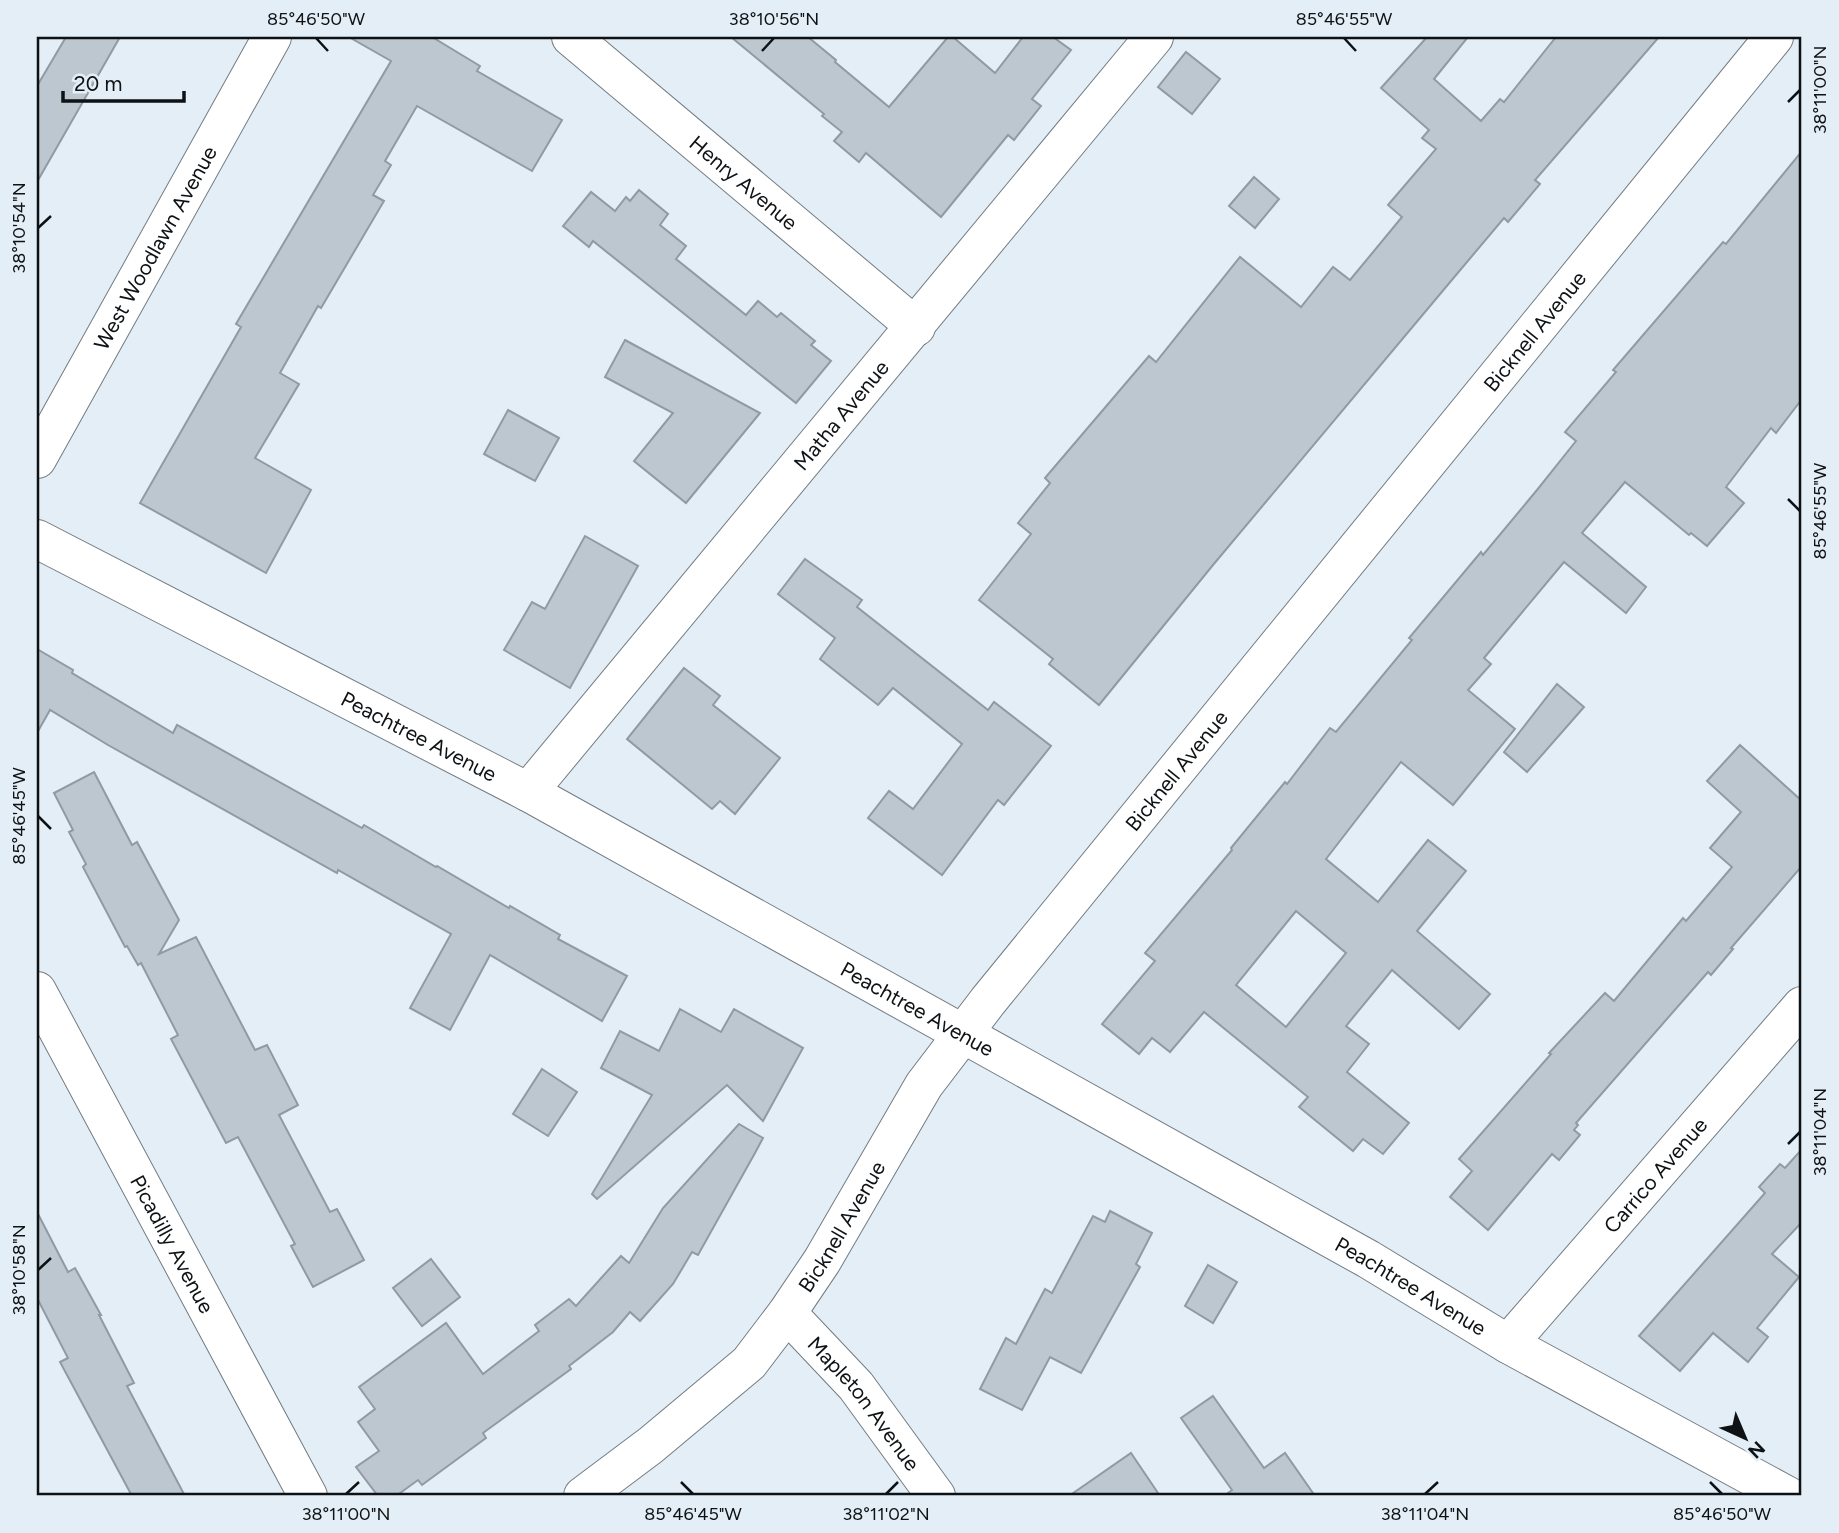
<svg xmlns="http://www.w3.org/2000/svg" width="1839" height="1533" viewBox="0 0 1839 1533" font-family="Figtree,sans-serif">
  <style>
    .building { fill: #bdc7cf; stroke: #919aa2; stroke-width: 2; fill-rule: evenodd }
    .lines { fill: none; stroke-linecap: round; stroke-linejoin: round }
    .minor-casing { stroke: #737c83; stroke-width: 40 }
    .minor { stroke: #fff; stroke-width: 38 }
    .ticks { fill: none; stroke: #0e1214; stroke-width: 2.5 }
    .labels { text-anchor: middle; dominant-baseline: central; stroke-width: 6; stroke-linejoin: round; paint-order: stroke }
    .street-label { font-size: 21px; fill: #0e1214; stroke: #e4eef6 }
    .neatline { fill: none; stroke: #0e1214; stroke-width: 2.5 }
    .ticks-label { font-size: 18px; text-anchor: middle; fill: #0e1214 }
  </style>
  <rect width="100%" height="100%" fill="#e4eef6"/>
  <g class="building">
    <polygon points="66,37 120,37 37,182 37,86"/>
    <polygon points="349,37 432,37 480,66 477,71 562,120 532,171 417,106 385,161 391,165 373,195 384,201 321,308 318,306 280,373 299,384 255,458 311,490 266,573 140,503 241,327 236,324 391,61"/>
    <polygon points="731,37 808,37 836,60 835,62 889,107 948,37 953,37 995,73 1023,37 1053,37 1071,50 1032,99 1041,106 1014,140 1008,135 941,217 866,153 859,162 834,141 842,132 822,116 824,114"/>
    <polygon points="1427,37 1468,37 1434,79 1481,121 1500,99 1504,102 1556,37 1659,37 1535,180 1540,184 1508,222 1504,218 1451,281 1213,565 1099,705 1049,664 1053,659 979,600 1031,534 1018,523 1050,483 1045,478 1149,356 1156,362 1240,257 1301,307 1333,267 1350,280 1402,217 1388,205 1436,149 1422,138 1429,130 1381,88"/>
    <polygon points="1186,52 1220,79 1192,114 1158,87"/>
    <path d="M 1802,151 L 1802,399 L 1776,433 L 1771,428 L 1726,487 L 1744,503 L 1707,546 L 1691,533 L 1689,535 L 1625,482 L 1582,533 L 1646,587 L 1626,613 L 1564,562 L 1484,658 L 1491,664 L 1468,690 L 1515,729 L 1453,805 L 1401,762 L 1326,859 L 1378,902 L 1428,840 L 1466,871 L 1417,931 L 1490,994 L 1459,1029 L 1392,970 L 1346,1026 L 1369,1044 L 1347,1072 L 1409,1123 L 1383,1154 L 1363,1139 L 1353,1151 L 1299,1107 L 1308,1097 L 1204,1012 L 1170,1052 L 1152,1038 L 1139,1054 L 1102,1024 L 1155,961 L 1145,953 L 1232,850 L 1231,848 L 1285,782 L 1287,784 L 1330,728 L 1336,732 L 1412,640 L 1409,638 L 1481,552 L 1483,555 L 1537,490 L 1576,441 L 1565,432 L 1616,372 L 1613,370 L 1723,242 L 1726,244 ZM 1296,911 L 1346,953 L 1286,1027 L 1236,985 Z"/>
    <polygon points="1254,177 1279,199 1255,228 1229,206"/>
    <polygon points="639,190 668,214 660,225 686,246 676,259 746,315 758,301 777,317 781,313 815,341 811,345 831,361 796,403 593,241 589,247 563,226 591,192 615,211 626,197 630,201"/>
    <polygon points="625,340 760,413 686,503 634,461 673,413 605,377"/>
    <polygon points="508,410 559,438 535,481 484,454"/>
    <polygon points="585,536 638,566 570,688 504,650 532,602 545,609"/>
    <polygon points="805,559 862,600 857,607 988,710 994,702 1051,746 1004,805 998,800 942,875 868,818 889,791 913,809 962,744 893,688 878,705 820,659 835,638 778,594"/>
    <polygon points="37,649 73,670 72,673 173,733 177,725 362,828 364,825 436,867 437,866 509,908 510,906 560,935 558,939 627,976 602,1021 490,955 450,1030 410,1008 451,934 338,870 337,873 108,745 50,710 37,733"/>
    <polygon points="684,668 720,696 713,705 780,758 735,814 720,801 712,809 627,739"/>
    <polygon points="1557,684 1584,707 1527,772 1504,752"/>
    <polygon points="1740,745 1802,801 1802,866 1731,948 1733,949 1711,975 1708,972 1576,1123 1578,1125 1574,1130 1580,1135 1559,1160 1552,1154 1488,1230 1450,1197 1472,1171 1459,1159 1551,1054 1549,1053 1605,993 1614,1001 1683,918 1686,921 1732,867 1710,848 1741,812 1707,781"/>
    <polygon points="94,772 132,845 137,842 179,920 159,954 196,937 255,1050 267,1045 298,1105 279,1115 330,1212 337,1209 364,1260 313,1287 291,1246 295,1244 238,1137 226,1143 171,1039 178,1035 141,963 138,965 127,946 125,947 83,867 86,864 69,832 73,830 54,793"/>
    <polygon points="680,1009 721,1032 734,1009 803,1048 763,1121 727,1085 597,1199 592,1194 652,1095 601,1068 620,1031 659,1051"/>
    <polygon points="542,1069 577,1092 548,1136 513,1114"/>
    <polygon points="739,1124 763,1138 755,1153 698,1255 692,1252 673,1284 640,1321 630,1312 613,1332 569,1366 571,1369 483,1433 486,1438 422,1485 418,1480 396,1496 378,1496 356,1467 379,1451 358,1422 375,1409 359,1387 446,1323 483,1374 539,1331 535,1325 569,1299 576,1306 621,1256 629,1263 663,1208"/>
    <polygon points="1802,1149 1802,1222 1772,1254 1799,1277 1757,1328 1768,1337 1748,1362 1713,1333 1680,1371 1639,1336 1765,1193 1759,1187 1780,1164 1785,1168"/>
    <polygon points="1110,1211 1152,1233 1136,1264 1140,1267 1081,1373 1050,1357 1022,1410 980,1389 1006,1338 1016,1344 1045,1289 1052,1293 1093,1216 1105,1222"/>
    <polygon points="37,1212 68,1272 75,1268 101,1315 99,1315 134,1383 127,1386 185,1496 132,1496 60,1362 68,1358 37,1298"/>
    <polygon points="431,1259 460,1297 422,1326 393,1288"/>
    <polygon points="1208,1265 1237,1282 1213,1323 1185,1306"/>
    <polygon points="1213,1396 1264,1468 1285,1453 1315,1496 1224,1496 1232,1490 1181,1418"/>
    <polygon points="1131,1453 1160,1496 1069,1496"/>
  </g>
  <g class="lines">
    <g class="minor-casing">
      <g id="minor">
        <path id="s1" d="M 571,37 L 916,327"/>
        <path id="s2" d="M 37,459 L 272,37"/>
        <path id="s3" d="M 37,539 L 528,792 L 1368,1259 L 1508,1344 L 1788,1496"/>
        <path id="s4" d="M 528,792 L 1154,37"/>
        <path id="s5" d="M 37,991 L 308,1496"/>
        <path id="s6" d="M 787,1313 L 856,1386 L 936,1496"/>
        <path id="s7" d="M 1508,1344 L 1802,1006"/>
        <path id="s8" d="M 583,1496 L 651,1445 L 749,1363 L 787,1313 L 822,1261 L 924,1085 L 988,1001 L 1774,37"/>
      </g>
    </g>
    <use href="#minor" class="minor"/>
  </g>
  <path class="ticks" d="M 316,38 L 328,51M 1344,38 L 1356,51M 762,51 L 774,38M 1788,102 L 1800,90M 38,228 L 51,216M 1788,499 L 1800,511M 38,816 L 51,829M 1788,1144 L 1800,1132M 38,1270 L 51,1258M 681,1482 L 693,1494M 1710,1482 L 1722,1494M 346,1494 L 359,1482M 886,1494 L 898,1482M 1425,1494 L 1438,1482"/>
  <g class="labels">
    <g class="street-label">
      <text stroke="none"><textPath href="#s1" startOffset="226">Henry Avenue</textPath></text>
      <text stroke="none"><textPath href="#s2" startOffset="242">West Woodlawn Avenue</textPath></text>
      <text stroke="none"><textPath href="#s8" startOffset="1512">Bicknell Avenue</textPath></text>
      <text stroke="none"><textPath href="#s4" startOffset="490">Matha Avenue</textPath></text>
      <text stroke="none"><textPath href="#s3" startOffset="430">Peachtree Avenue</textPath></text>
      <text stroke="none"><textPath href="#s8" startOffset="945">Bicknell Avenue</textPath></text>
      <text stroke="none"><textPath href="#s3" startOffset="998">Peachtree Avenue</textPath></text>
      <text stroke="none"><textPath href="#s7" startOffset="224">Carrico Avenue</textPath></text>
      <text stroke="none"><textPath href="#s8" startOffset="378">Bicknell Avenue</textPath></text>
      <text stroke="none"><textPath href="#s5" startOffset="287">Picadilly Avenue</textPath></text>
      <text stroke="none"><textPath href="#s3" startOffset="1564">Peachtree Avenue</textPath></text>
      <text stroke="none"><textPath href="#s6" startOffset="119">Mapleton Avenue</textPath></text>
    </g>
  </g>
  <rect width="1839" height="1533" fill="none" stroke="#e4eef6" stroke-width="77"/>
  <g transform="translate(1745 1438) rotate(136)" stroke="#e4eef6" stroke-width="5" paint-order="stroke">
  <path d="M0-5L12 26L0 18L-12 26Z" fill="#0e1214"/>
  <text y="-10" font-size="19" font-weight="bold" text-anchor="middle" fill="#0e1214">N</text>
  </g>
  <path d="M63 91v10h121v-10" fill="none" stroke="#0e1214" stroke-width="3.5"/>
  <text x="74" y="91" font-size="21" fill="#0e1214" stroke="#e4eef6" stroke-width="5" paint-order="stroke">20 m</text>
  <rect x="38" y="38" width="1762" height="1456" class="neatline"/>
  <g class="ticks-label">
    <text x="316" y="25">85°46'50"W</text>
    <text x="774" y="25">38°10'56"N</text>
    <text x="1344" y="25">85°46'55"W</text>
    <text transform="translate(1820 90) rotate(-90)" y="6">38°11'00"N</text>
    <text transform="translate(19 228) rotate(-90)" y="6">38°10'54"N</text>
    <text transform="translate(1820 511) rotate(-90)" y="6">85°46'55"W</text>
    <text transform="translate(19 816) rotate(-90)" y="6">85°46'45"W</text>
    <text transform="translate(1820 1132) rotate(-90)" y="6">38°11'04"N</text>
    <text transform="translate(19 1270) rotate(-90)" y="6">38°10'58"N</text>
    <text x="346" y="1520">38°11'00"N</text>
    <text x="693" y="1520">85°46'45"W</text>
    <text x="886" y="1520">38°11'02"N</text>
    <text x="1425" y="1520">38°11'04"N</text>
    <text x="1722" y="1520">85°46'50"W</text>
  </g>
</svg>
